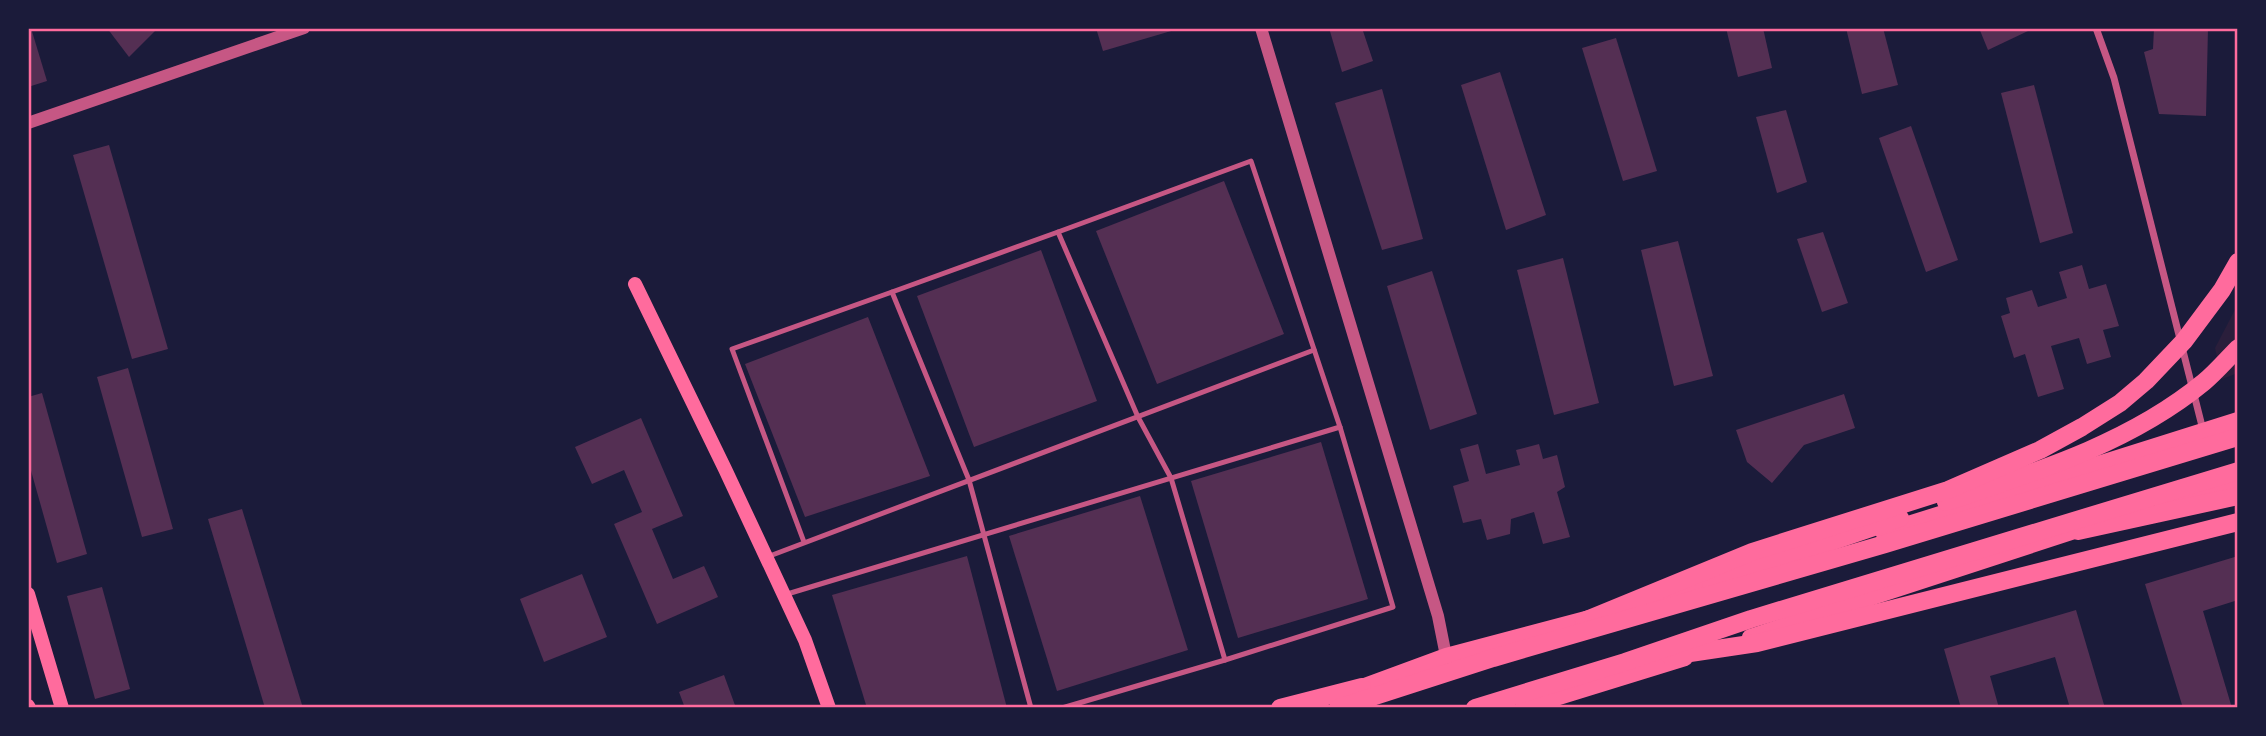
<svg xmlns="http://www.w3.org/2000/svg" width="2266" height="736" viewBox="0 0 2266 736" font-family="Signika,sans-serif">
  <style>
    .green { fill: #2a1e3b }
    .building { fill: #542f53 }
    .lines { fill: none; stroke-linecap: round; stroke-linejoin: round }
    .service { stroke: #c65784; stroke-width: 5 }
    .minor { stroke: #c65784; stroke-width: 7 }
    .tertiary { stroke: #c65784; stroke-width: 12 }
    .secondary { stroke: #ff6b9d; stroke-width: 14 }
    .primary { stroke: #ff6b9d; stroke-width: 16 }
    .trunk { stroke: #ff6b9d; stroke-width: 18 }
    .neatline { fill: none; stroke: #ff6b9d; stroke-width: 2.5 }
  </style>
  <rect width="100%" height="100%" fill="#1b1b3a"/>
  <polygon class="green" points="2238,304 2238,373 2222,379 2215,348"/>
  <g class="building">
    <polygon points="28,28 31,28 47,81 28,87"/>
    <polygon points="107,28 158,28 129,57"/>
    <polygon points="1096,28 1178,28 1178,29 1103,51"/>
    <polygon points="1329,28 1362,28 1373,61 1342,72"/>
    <polygon points="1726,28 1763,28 1772,68 1738,77"/>
    <polygon points="1846,28 1883,28 1898,85 1862,94"/>
    <polygon points="1979,28 2027,28 2028,31 1988,50"/>
    <polygon points="2154,28 2208,28 2206,116 2159,114 2144,52 2153,49"/>
    <polygon points="1616,38 1657,171 1623,181 1582,48"/>
    <polygon points="1500,72 1546,215 1506,230 1461,85"/>
    <polygon points="2034,85 2073,233 2040,243 2001,93"/>
    <polygon points="1382,89 1423,239 1382,250 1335,103"/>
    <polygon points="1786,110 1807,182 1777,193 1756,117"/>
    <polygon points="1911,126 1958,260 1926,272 1879,138"/>
    <polygon points="109,145 168,349 132,359 73,155"/>
    <polygon points="1224,181 1284,334 1157,384 1096,231"/>
    <polygon points="1823,232 1848,303 1822,312 1797,239"/>
    <polygon points="1678,241 1713,376 1674,386 1641,250"/>
    <polygon points="1041,250 1097,401 974,447 917,296"/>
    <polygon points="1563,258 1599,403 1554,415 1517,270"/>
    <polygon points="2082,265 2089,289 2106,284 2119,326 2103,330 2111,357 2087,364 2079,338 2051,346 2064,389 2038,397 2025,354 2014,358 2001,316 2010,313 2006,298 2032,290 2038,307 2067,298 2059,272"/>
    <polygon points="1432,271 1477,414 1430,430 1387,286"/>
    <polygon points="868,317 930,476 805,517 745,364"/>
    <polygon points="128,368 173,529 142,537 97,377"/>
    <polygon points="42,393 87,554 57,563 28,460 28,397"/>
    <polygon points="1844,394 1855,428 1804,445 1772,483 1747,462 1736,430"/>
    <polygon points="641,418 683,516 652,529 673,579 704,566 718,597 657,624 614,524 642,512 624,470 592,484 575,447"/>
    <polygon points="1321,442 1368,599 1238,638 1191,481"/>
    <polygon points="1478,444 1486,474 1520,465 1516,450 1539,444 1543,459 1557,455 1565,487 1557,492 1570,537 1543,544 1534,512 1511,519 1510,534 1487,540 1481,519 1463,523 1453,486 1469,481 1460,449"/>
    <polygon points="1140,496 1188,650 1057,691 1009,536"/>
    <polygon points="242,509 303,708 265,708 208,519"/>
    <polygon points="967,556 1007,708 867,708 832,595"/>
    <polygon points="2238,556 2238,600 2203,611 2232,708 2183,708 2145,584"/>
    <polygon points="582,574 607,637 544,662 520,599"/>
    <polygon points="102,587 130,689 95,699 67,596"/>
    <polygon points="2076,610 2105,708 2070,708 2055,657 1990,676 1999,708 1961,708 1944,649"/>
    <polygon points="724,675 736,708 685,708 679,692"/>
  </g>
  <g class="lines">
    <g class="service">
      <polygon points="1251,161 1340,427 1393,607 1225,660 1171,478 1138,417 1058,232"/>
      <polyline points="804,542 732,349 892,292"/>
      <polyline points="767,557 1314,350"/>
      <polyline points="784,595 1340,427"/>
      <polyline points="1031,708 969,480 892,292 1058,232"/>
      <polyline points="1062,708 1225,660"/>
    </g>
    <polyline class="minor" points="2096,28 2114,78 2203,430"/>
    <g class="tertiary">
      <polyline points="1261,28 1438,616 1446,656"/>
      <polyline points="28,123 304,28"/>
    </g>
    <g class="secondary">
      <polyline points="635,284 725,469 805,640 829,708"/>
      <polyline points="28,594 62,708"/>
      <polyline points="28,706 29,708"/>
    </g>
    <g class="primary">
      <polyline points="2163,505 2238,484"/>
      <polyline points="1883,532 2238,420"/>
      <polyline points="1639,605 1721,582"/>
      <polyline points="1750,637 2087,527"/>
      <polyline points="1351,691 1446,656 1597,616"/>
      <polyline points="1523,708 1685,658"/>
    </g>
    <g class="trunk">
      <path d="M 1946,502 C 2036,472 2130,443 2204,382 C 2216,372 2227,359 2238,348"/>
      <polyline points="2078,531 2238,496"/>
      <polyline points="1711,583 1900,518"/>
      <polyline points="1584,621 1752,552 1948,490 2040,450 2082,427 2120,403 2146,381 2184,341 2222,290 2238,262"/>
      <polyline points="1670,656 1757,643 2238,522"/>
      <polyline points="1280,708 1362,687"/>
      <polyline points="1338,708 1493,658 1885,544 2238,437"/>
      <polyline points="1475,708 1625,662 1751,619 2238,471"/>
    </g>
  </g>
  <rect width="2266" height="736" fill="none" stroke="#1b1b3a" stroke-width="60"/>
  <rect x="30" y="30" width="2206" height="676" class="neatline"/>
</svg>
